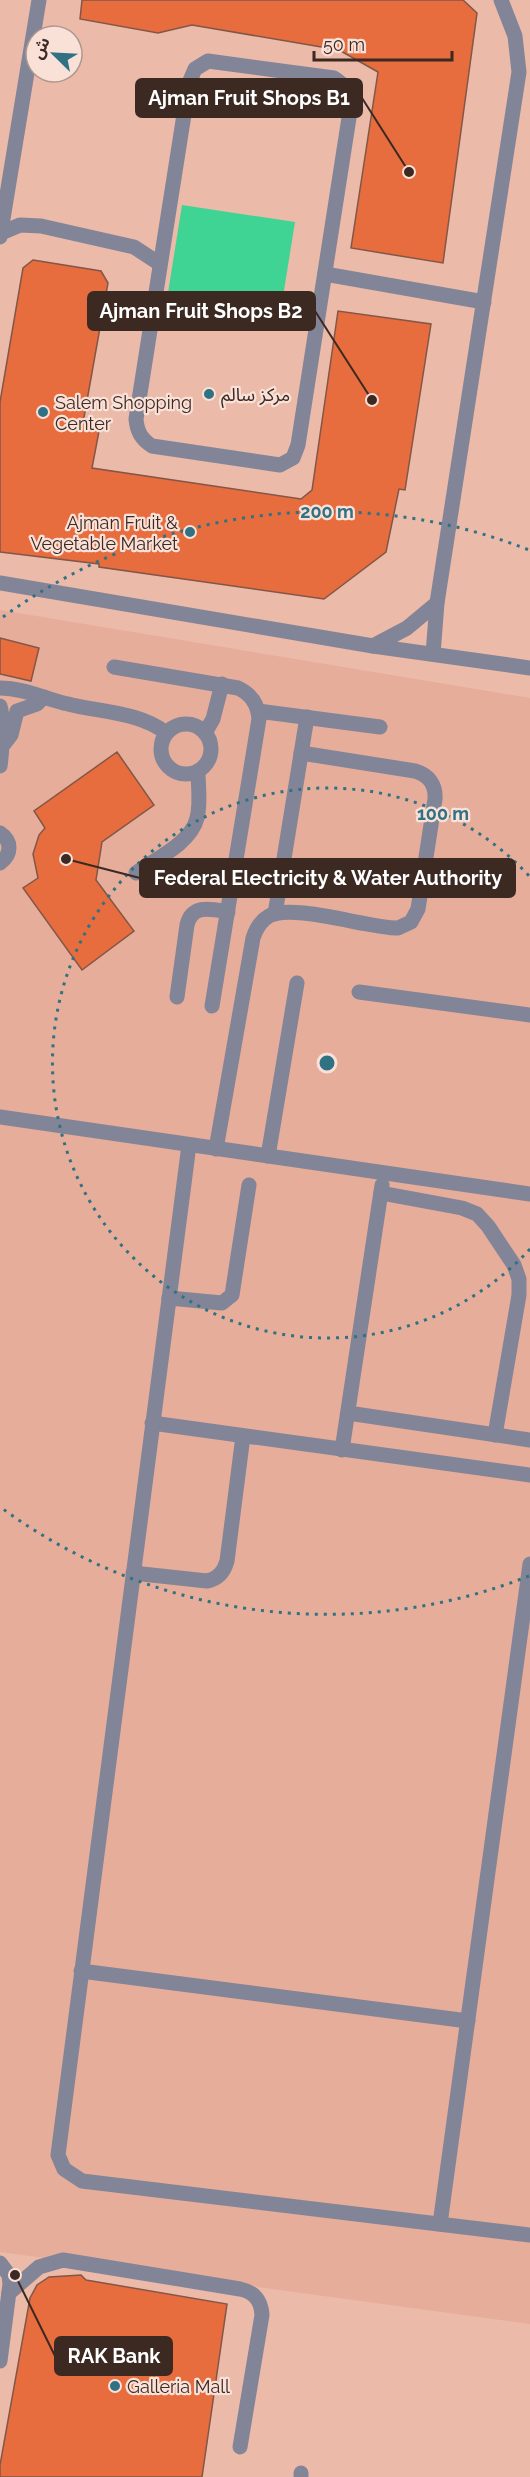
<svg xmlns="http://www.w3.org/2000/svg" width="530" height="2477" viewBox="0 0 530 2477" font-family="Raleway,'Noto Sans Arabic',sans-serif">
  <style>
    .built { fill: #e5ad9a }
    .green { fill: #3fd494 }
    .building { fill: #e76c3e; stroke: #825748; stroke-width: 1.5 }
    .lines { fill: none; stroke-linecap: round; stroke-linejoin: round }
    .minor { stroke: #828597; stroke-width: 15 }
    .ring { fill: none; stroke: #307184; stroke-width: 3; stroke-dasharray: 3 6 }
    .poi-dot { fill: #307184; stroke: #fae1d8; stroke-width: 2 }
    .labels { text-anchor: middle; dominant-baseline: central; stroke-width: 4.5; stroke-linejoin: round; paint-order: stroke }
    .poi-label { font-size: 18px; fill: #3b2922; stroke: #fae1d8; text-anchor: start }
    .centre { fill: #307184; stroke: #fae1d8; stroke-width: 3 }
    .ring-label { font-size: 18px; text-anchor: middle; font-weight: bold; fill: #307184; stroke: #fae1d8; stroke-width: 4.5; stroke-linejoin: round; paint-order: stroke }
    .leader { fill: none; stroke: #3b2922; stroke-width: 2 }
    .callout-dot { fill: #3b2922; stroke: #fae1d8; stroke-width: 2 }
    .callout { fill: #3b2922; stroke: #3b2922; stroke-width: 2 }
    .callout-label { font-size: 20px; text-anchor: middle; font-weight: bold; fill: #fff }
  </style>
  <rect width="100%" height="100%" fill="#ebbaa9"/>
  <polygon class="built" points="0,610 530,698 530,2324 0,2252"/>
  <polygon class="green" points="182,205 295,222 281,309 168,293"/>
  <g class="building">
    <polygon points="82,0 463,0 477,13 443,263 351,248 378,72 339,50 192,25 158,33 80,19"/>
    <polygon points="33,260 101,271 108,283 83,423 100,426 92,468 301,499 312,490 338,311 431,324 405,490 399,489 386,552 324,599 99,567 99,564 0,552 0,402 23,268"/>
    <polygon points="0,638 39,648 31,681 0,674"/>
    <polygon points="117,752 154,805 102,842 96,880 134,931 82,970 23,888 38,878 33,854 39,835 45,828 34,811"/>
    <polygon points="81,2275 86,2280 227,2304 202,2477 0,2477 0,2465 30,2298 37,2285 49,2277"/>
  </g>
  <g class="lines">
    <g class="minor">
      <path d="M 208,61 L 334,78 C 345,85 350,92 351,105 L 298,445 L 293,458 L 280,465 L 152,446 C 141,439 137,431 136,419 L 189,83 L 195,69 Z"/>
      <polyline points="1,233 20,225 41,226 134,247 160,264"/>
      <polyline points="0,237 39,0"/>
      <polyline points="325,274 484,302"/>
      <polyline points="0,583 373,646 530,668"/>
      <polyline points="373,646 407,628 437,603"/>
      <polyline points="433,654 437,603 519,72 515,36 501,0"/>
      <path d="M 114,667 L 238,688 C 251,694 258,704 259,719 L 212,1006"/>
      <path d="M 0,688 C 24,688 45,699 68,704 C 99,712 140,712 166,733"/>
      <path d="M 0,706 C 4,717 2,753 0,766"/>
      <polyline points="258,711 380,727"/>
      <circle cx="186" cy="749" r="25"/>
      <polyline points="205,733 213,719 222,684"/>
      <polyline points="4,744 11,735 17,711 37,704 44,697"/>
      <path d="M 0,833 C 12,841 12,854 0,863"/>
      <path d="M 136,873 C 156,859 191,843 197,818 C 201,803 198,786 198,771"/>
      <polyline points="275,914 307,717"/>
      <polyline points="359,992 530,1015"/>
      <path d="M 177,997 L 187,925 C 192,904 211,909 228,912"/>
      <polyline points="0,1117 530,1194"/>
      <polyline points="189,1145 58,2155 64,2169 82,2181 530,2235"/>
      <path d="M 216,1149 L 253,938 C 256,929 260,921 269,916 C 292,903 368,928 398,928 L 411,922 L 418,909 L 435,799 C 436,785 429,775 415,771 L 301,753"/>
      <polyline points="268,1156 297,983"/>
      <polyline points="381,1193 462,1208 477,1214 488,1226 514,1265 519,1279 519,1295 495,1435"/>
      <polyline points="169,1298 222,1303 232,1295 249,1185"/>
      <polyline points="348,1413 530,1440"/>
      <polyline points="152,1423 530,1475"/>
      <polyline points="342,1450 382,1185"/>
      <path d="M 133,1573 L 207,1581 C 218,1579 224,1572 227,1561 L 243,1436"/>
      <polyline points="81,1971 468,2021"/>
      <polyline points="440,2224 530,1564"/>
      <polyline points="0,2263 9,2275 10,2284 0,2361"/>
      <path d="M 9,2293 L 39,2267 L 63,2260 L 240,2289 C 254,2292 261,2300 262,2315 L 240,2447"/>
      <polyline points="301,2477 301,2473"/>
    </g>
  </g>
  <g class="ring">
    <path d="M530 1249A275 275 0 1 1 530 877"/>
    <path d="M529 1576A551 551 0 0 1 3 1509M3 617A551 551 0 0 1 529 550"/>
  </g>
  <g class="poi-dot">
    <circle cx="209" cy="394" r="6"/>
    <circle cx="43" cy="412" r="6"/>
    <circle cx="190" cy="532" r="6"/>
    <circle cx="115" cy="2386" r="6"/>
  </g>
  <g class="labels">
    <g class="poi-label">
      <text x="221" y="394">مركز سالم</text>
      <text x="55" y="402">Salem Shopping<tspan x="55" dy="21">Center</tspan></text>
      <text x="178" y="522" text-anchor="end">Ajman Fruit &amp;<tspan x="178" dy="21">Vegetable Market</tspan></text>
      <text x="127" y="2386">Galleria Mall</text>
    </g>
  </g>
  <circle cx="327" cy="1063" r="9" class="centre"/>
  <g class="ring-label">
    <text x="327" y="518">200 m</text>
    <text x="443" y="820">100 m</text>
  </g>
  <path class="leader" d="M409 172L362 98M372 400L315 311M66 859L140 878M15 2275L55 2356"/>
  <g class="callout-dot">
    <circle cx="409" cy="172" r="6"/>
    <circle cx="372" cy="400" r="6"/>
    <circle cx="66" cy="859" r="6"/>
    <circle cx="15" cy="2275" r="6"/>
  </g>
  <g class="callout">
    <rect x="136" y="79" width="226" height="38" rx="6"/>
    <rect x="88" y="292" width="227" height="38" rx="6"/>
    <rect x="140" y="859" width="375" height="38" rx="6"/>
    <rect x="55" y="2337" width="117" height="38" rx="6"/>
  </g>
  <g class="callout-label">
    <text x="249" y="105">Ajman Fruit Shops B1</text>
    <text x="201" y="318">Ajman Fruit Shops B2</text>
    <text x="328" y="885">Federal Electricity &amp; Water Authority</text>
    <text x="114" y="2363">RAK Bank</text>
  </g>
  <g transform="translate(54 54) rotate(294)"><circle r="28" fill="#fae1d8" stroke="#ae978f" stroke-width="1.5"/>
  <path d="M0-4.5L10 22L0 15L-10 22Z" fill="#307184"/>
  <text y="-9" font-size="16" font-weight="bold" text-anchor="middle" fill="#3b2922">ش</text>
  </g>
  <path d="M314 51v9h138v-9" fill="none" stroke="#3b2922" stroke-width="3"/>
  <text x="323" y="51" font-size="18" fill="#3b2922" stroke="#fae1d8" stroke-width="4.5" paint-order="stroke">50 m</text>
</svg>
